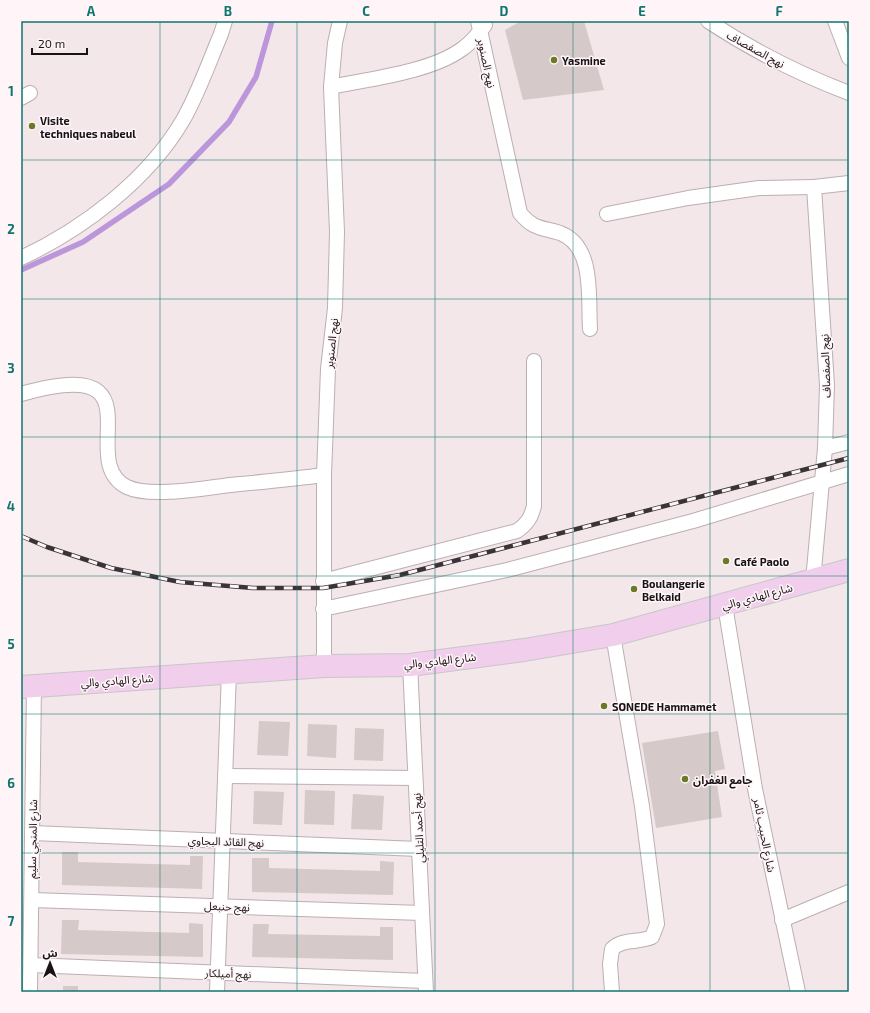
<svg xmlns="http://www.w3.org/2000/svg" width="870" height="1013" viewBox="0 0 870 1013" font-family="'Exo 2','Noto Sans Arabic',sans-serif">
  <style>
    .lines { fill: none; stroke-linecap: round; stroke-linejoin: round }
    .stream { stroke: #bb96db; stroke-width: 5.5 }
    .building { fill: #d6c9c9 }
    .street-casing { stroke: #bbafb3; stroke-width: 16 }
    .primary-casing { stroke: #c8c7c7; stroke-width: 24 }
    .street { stroke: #fff; stroke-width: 14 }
    .primary { stroke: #f1ceeb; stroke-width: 22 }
    .rail-casing { stroke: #393435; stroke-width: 4.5 }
    .rail { stroke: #fff5f8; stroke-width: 3; stroke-dasharray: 9; stroke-linecap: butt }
    .grid { fill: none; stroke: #0f766e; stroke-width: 1; stroke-opacity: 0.55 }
    .poi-dot { fill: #6c7a27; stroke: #fff5f8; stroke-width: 1.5 }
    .labels { text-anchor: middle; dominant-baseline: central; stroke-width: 3; stroke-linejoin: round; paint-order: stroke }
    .street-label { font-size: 11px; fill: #181415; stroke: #fff5f8 }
    .poi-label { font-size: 11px; font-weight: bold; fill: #181415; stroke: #fff5f8; text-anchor: start }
    .neatline { fill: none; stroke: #0f766e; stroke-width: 1.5 }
    .grid-label { font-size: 13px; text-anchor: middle; font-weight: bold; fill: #0f766e }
  </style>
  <rect width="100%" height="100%" fill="#f3e7ea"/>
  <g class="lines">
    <polyline class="stream" points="21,270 83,242 169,184 229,122 256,77 272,21"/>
  </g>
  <g class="building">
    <polygon points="521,21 584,21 604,90 523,100 505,30"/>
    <polygon points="259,721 290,722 288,756 257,755"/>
    <polygon points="308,724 337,725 336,758 307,756"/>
    <polygon points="355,728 384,729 383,761 354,760"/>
    <polygon points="718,731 725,769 715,771 722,817 656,828 642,743"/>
    <polygon points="305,790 335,791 334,825 304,824"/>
    <polygon points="254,791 284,792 282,825 253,824"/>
    <polygon points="353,794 384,796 382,830 351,829"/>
    <polygon points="62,852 78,852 78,862 190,865 190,856 203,856 202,889 62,885"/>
    <polygon points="252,858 269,858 269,868 380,871 380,861 394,862 393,895 252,892"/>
    <polygon points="62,920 79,920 78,930 189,933 189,923 203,924 203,957 61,954"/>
    <polygon points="253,924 269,924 268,934 380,936 380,927 393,927 393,960 252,957"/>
    <rect x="63" y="986" width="15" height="6"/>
  </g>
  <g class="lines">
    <g class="street-casing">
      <g id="street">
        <path d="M 478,21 L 520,213 C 534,230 542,227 560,233 C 595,246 588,298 590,329"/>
        <path d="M 708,21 C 752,50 799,74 849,93"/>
        <polyline points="835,21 849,58"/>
        <path d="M 331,87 C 369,79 431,72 462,49 C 471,43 479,33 485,25"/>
        <polyline points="21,98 30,93"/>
        <polyline points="607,214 688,198 759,188 814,187"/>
        <path d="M 21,258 C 83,229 148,180 183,120 C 198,94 209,62 221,34 L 225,21"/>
        <path d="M 21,394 C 165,353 73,460 127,487 C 150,498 205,488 230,485 C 261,482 293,479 324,475"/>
        <polyline points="825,448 849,442"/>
        <path d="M 323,581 L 517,531 C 527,524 531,518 534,506 L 534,361"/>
        <polyline points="813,581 825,448 827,385 814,187 849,183"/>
        <polyline points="725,605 755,789 798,992"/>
        <polyline points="323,609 507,570 693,521 849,474"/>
        <polyline points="410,665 426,992"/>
        <polyline points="324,666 324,475 328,369 335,308 337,232 331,87 335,43 340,21"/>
        <polyline points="225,776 415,778"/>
        <polyline points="32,833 419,849"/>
        <polyline points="32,900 422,913"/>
        <polyline points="782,920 849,892"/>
        <polyline points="31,965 425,981"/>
        <polyline points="30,992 34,686"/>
        <polyline points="217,992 229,672"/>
        <path d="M 612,992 L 610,964 L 612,949 C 623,938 639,943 652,937 L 657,924 L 642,806 L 613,635"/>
      </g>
    </g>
    <g class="primary-casing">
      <polyline id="primary" points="21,687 324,666 410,665 524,650 613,635 849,570"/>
    </g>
    <use href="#street" class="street"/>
    <use href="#primary" class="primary"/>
    <g class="rail-casing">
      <polyline id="rail" points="21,536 47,547 111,568 180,582 253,588 323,588 400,575 849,458"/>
    </g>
    <use href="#rail" class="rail"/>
  </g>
  <path class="grid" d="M 160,21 L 160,992M 297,21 L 297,992M 435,21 L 435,992M 573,21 L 573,992M 710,21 L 710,992M 21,160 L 849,160M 21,299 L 849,299M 21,437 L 849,437M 21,576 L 849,576M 21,714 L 849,714M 21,853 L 849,853"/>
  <g class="poi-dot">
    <circle cx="554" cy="60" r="4"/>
    <circle cx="32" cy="126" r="4"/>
    <circle cx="726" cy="561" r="4"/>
    <circle cx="634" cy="589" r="4"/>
    <circle cx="604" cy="706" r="4"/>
    <circle cx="685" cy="779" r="4"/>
  </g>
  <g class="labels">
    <g class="street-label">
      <text transform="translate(756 49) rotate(29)">نهج الصفصاف</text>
      <text transform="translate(487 63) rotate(78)">نهج الصنوبر</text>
      <text transform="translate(331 343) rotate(-84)">نهج الصنوبر</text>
      <text transform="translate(825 366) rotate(-92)">نهج الصفصاف</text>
      <text transform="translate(757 596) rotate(-15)">شارع الهادي والي</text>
      <text transform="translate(440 660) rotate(-6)">شارع الهادي والي</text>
      <text transform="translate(117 680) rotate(-4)">شارع الهادي والي</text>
      <text transform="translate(418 828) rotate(-93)">نهج أحمد التليلي</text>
      <text transform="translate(765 835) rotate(79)">شارع الحبيب ثامر</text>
      <text transform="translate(32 839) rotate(-89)">شارع المنجي سليم</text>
      <text transform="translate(226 841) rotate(2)">نهج القائد البجاوي</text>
      <text transform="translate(227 906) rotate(2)">نهج حنبعل</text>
      <text transform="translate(228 973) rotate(2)">نهج أميلكار</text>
    </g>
    <g class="poi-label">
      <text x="562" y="60">Yasmine</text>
      <text x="40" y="120">Visite<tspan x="40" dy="13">techniques nabeul</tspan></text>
      <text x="734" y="561">Café Paolo</text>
      <text x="642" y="583">Boulangerie<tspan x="642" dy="13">Belkaid</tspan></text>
      <text x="612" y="706">SONEDE Hammamet</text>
      <text x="693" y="779">جامع الغفران</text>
    </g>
  </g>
  <rect width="870" height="1013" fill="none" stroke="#fff5f8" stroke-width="44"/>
  <g transform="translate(50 963)" stroke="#fff5f8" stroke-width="3" paint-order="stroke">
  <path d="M0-3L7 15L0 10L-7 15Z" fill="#181415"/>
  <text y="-6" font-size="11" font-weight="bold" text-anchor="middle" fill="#181415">ش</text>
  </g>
  <path d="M32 48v6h55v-6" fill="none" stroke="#181415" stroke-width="2"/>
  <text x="38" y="48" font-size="12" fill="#181415" stroke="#fff5f8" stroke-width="3" paint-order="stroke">20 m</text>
  <rect x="22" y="22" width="826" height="969" class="neatline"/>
  <g class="grid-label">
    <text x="91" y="16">A</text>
    <text x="228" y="16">B</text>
    <text x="366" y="16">C</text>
    <text x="504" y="16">D</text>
    <text x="642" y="16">E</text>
    <text x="779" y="16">F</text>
    <text x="11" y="96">1</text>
    <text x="11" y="234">2</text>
    <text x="11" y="373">3</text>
    <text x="11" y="511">4</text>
    <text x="11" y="649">5</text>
    <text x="11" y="788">6</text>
    <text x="11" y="926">7</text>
  </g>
</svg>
